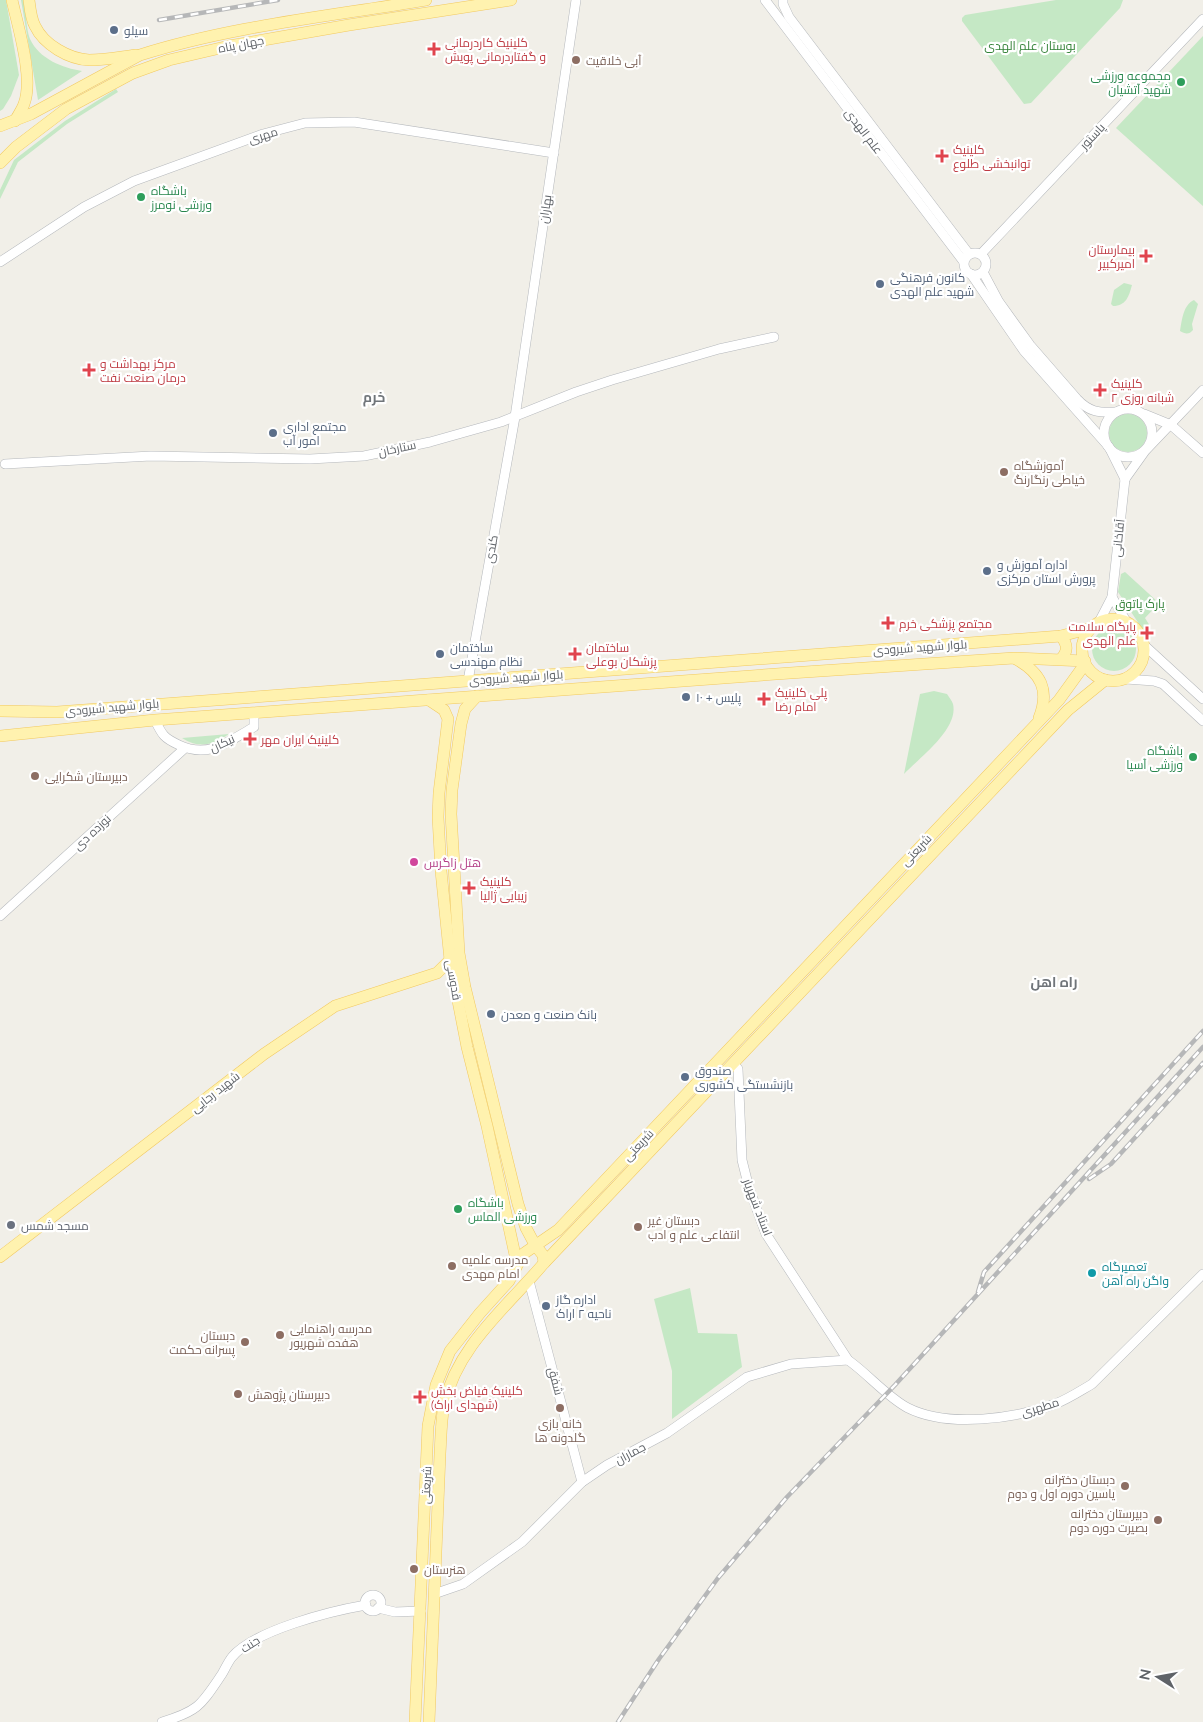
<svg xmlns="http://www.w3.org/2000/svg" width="1203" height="1722" viewBox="0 0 1203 1722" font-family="Lato,Cairo,sans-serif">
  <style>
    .green { fill: #c5e8c5 }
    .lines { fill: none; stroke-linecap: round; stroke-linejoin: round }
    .minor-casing { stroke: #b5b8bc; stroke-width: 10 }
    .major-casing { stroke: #f2c960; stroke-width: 12 }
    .minor { stroke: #fff; stroke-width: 9 }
    .major { stroke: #fff2af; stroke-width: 11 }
    .rail-casing { stroke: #b6b7b8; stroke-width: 4.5 }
    .rail { stroke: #fff; stroke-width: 2.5; stroke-dasharray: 8; stroke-linecap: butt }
    .service-dot { fill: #5c6f8a; stroke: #fff; stroke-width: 2 }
    .health-dot { fill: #e0444e; stroke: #fff; stroke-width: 2 }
    .education-dot { fill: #8d6e63; stroke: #fff; stroke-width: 2 }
    .leisure-dot { fill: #2e9e5b; stroke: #fff; stroke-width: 2 }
    .hotel-dot { fill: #d1479c; stroke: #fff; stroke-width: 2 }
    .worship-dot { fill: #6b7280; stroke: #fff; stroke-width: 2 }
    .culture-dot { fill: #0f9aa8; stroke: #fff; stroke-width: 2 }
    .labels { text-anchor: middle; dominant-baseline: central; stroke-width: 4.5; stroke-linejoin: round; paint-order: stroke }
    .service-label { font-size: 12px; fill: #4e5e75; stroke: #fff; text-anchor: start }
    .health-label { font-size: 12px; fill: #be3a42; stroke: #fff; text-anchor: start }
    .street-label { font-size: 12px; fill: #5f6368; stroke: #fff }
    .park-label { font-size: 12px; fill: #348238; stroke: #fff }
    .education-label { font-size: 12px; fill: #785e54; stroke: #fff; text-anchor: start }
    .leisure-label { font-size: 12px; fill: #27864d; stroke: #fff; text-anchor: end }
    .hotel-label { font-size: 12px; fill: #b23c85; stroke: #fff; text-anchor: start }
    .worship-label { font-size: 12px; fill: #5b616d; stroke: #fff; text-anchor: start }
    .culture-label { font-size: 12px; fill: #0d838f; stroke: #fff; text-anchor: start }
    .neighbourhood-label { font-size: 14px; font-weight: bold; fill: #70757a; stroke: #fff }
  </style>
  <rect width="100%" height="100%" fill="#f1efe8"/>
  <g class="green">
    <polygon points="0,0 6,0 19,75 11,96 3,109 0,111"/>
    <path d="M 21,0 L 24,0 C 26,11 26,29 30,39 C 39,59 63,68 82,71 L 38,100 Z"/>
    <polygon points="1056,0 1123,0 1120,8 1031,103 1024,104 962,21 962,18 965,15"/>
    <polygon points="1203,36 1203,206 1116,128"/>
    <polygon points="116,89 118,92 67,124 18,162 0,199 0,190 14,160 65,121"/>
    <path d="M 1124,283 L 1132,285 C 1129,296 1126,306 1113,306 L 1111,304 L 1114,290 Z"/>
    <path d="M 1194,300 L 1198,304 L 1192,324 L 1193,330 C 1189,335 1185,334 1180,331 C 1182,320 1183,305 1194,300 Z"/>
    <circle cx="1128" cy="433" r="19"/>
    <polygon points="1125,572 1159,603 1145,618 1150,626 1143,630 1118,592 1121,574"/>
    <circle cx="1114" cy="649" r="22"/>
    <path d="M 934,691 L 947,694 C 949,697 952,701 953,704 C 959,729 919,758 904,774 L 920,694 Z"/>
    <path d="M 229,734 C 213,745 199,749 182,738 Z"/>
    <polygon points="690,1288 698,1333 737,1334 742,1367 672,1419 672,1371 654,1299"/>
  </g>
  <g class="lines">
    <g class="minor-casing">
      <g id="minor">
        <polyline points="765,0 964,262"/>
        <polyline points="783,0 783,4 789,17 969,254"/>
        <circle cx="975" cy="264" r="11"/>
        <polyline points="981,254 1203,19"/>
        <polyline points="0,262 84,207 134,181 263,134 305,123 354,122 554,153"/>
        <path d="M 983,272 L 999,302 L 1030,345 L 1077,399 C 1089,412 1099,413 1116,412"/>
        <polyline points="971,274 1024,351 1109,447 1125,479"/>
        <circle cx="1128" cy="433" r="24"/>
        <polyline points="1144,414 1171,425 1203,453"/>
        <polyline points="5,464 151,456 310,459 364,456 430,442 501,422 576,392 612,380 719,349 774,337"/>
        <polyline points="1125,479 1145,451 1203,390"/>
        <polyline points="1112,597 1126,621"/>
        <polyline points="1099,622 1112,597 1125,479"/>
        <polyline points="1144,645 1203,699"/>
        <polyline points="1126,679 1154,681 1163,684 1203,721"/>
        <polyline points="468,681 515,417 576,0"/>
        <path d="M 155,720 C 162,735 164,738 179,745 C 209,759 229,741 254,727 L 254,713"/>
        <polyline points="0,916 185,748"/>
        <path d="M 733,1063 L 738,1069 L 742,1160 L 749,1188 L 766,1234 L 848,1360 C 868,1374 887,1397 908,1408 C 948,1428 1014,1419 1055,1404 C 1068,1399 1080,1391 1092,1384 L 1203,1274"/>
        <polyline points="529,1281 582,1482"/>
        <polyline points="434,1594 463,1584 522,1542 582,1482 607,1465 667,1433 747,1377 791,1364 848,1360"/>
        <circle cx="373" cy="1603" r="8"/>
        <polyline points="378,1608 395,1612 421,1611"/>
        <path d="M 162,1722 C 199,1711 201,1705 222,1674 C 225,1669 228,1662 232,1657 C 255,1630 331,1611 366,1605"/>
      </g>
    </g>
    <g class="major-casing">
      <g id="major">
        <path d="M 12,0 C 18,27 34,78 24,104 C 22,110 18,115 15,121"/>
        <path d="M 29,0 C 30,8 31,19 35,26 C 44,45 69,59 89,60 C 104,60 120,57 136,55"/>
        <path d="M 0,126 L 31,114 L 140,55 C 231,26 332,16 426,0"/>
        <polyline points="0,163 16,147 66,109 133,73 169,60 229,46 349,25 511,0"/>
        <circle cx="1113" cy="650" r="31"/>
        <path d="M 1016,659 C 1041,673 1050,690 1039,718"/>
        <path d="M 1061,659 C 1068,651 1068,645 1061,636"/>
        <polyline points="477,696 465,709 461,724 452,790 451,814 459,953 465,987 518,1204 526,1228 535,1245 543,1255 544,1263"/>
        <polyline points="429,700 444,710 448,719 439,793 438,817 441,871 450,960 467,1047 487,1126 517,1264"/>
        <polyline points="0,711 57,712 1061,636 1091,628"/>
        <polyline points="0,736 155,720 790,673 1014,658 1085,661"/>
        <polyline points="0,1257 264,1054 335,1006 437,973 450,960"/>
        <polyline points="415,1722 428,1426 436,1385 450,1351 480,1313 509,1281 523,1254 558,1230 1059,700 1085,664"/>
        <path d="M 429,1722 L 440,1454 C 441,1438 441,1421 444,1405 C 457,1346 507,1307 544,1263 L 1068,710 L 1105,680"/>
      </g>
    </g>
    <use href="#minor" class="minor"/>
    <use href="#major" class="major"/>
    <g class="rail-casing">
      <g id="rail">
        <polyline points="159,20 278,0"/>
        <polyline points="1089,1179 1111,1164 1203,1063"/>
        <polyline points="978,1292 984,1272 1203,1031"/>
        <polyline points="618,1722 659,1659 718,1578 787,1497 895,1385 1203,1047"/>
      </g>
    </g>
    <use href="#rail" class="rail"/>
  </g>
  <g class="service-dot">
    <circle cx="114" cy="30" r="5"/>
    <circle cx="880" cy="284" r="5"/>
    <circle cx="273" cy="433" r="5"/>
    <circle cx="987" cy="571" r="5"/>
    <circle cx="440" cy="654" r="5"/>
    <circle cx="686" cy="697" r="5"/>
    <circle cx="491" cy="1014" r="5"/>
    <circle cx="685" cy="1077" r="5"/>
    <circle cx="546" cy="1306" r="5"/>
  </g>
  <g class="health-dot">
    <path d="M431.5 41.5h5v5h5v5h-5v5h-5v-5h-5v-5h5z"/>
    <path d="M939.5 148.5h5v5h5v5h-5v5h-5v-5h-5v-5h5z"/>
    <path d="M1143.5 248.5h5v5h5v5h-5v5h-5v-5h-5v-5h5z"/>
    <path d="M86.5 362.5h5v5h5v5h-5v5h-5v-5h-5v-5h5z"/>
    <path d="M1097.5 382.5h5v5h5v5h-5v5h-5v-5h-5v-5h5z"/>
    <path d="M885.5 615.5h5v5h5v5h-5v5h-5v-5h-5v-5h5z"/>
    <path d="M1144.5 625.5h5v5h5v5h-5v5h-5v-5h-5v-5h5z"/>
    <path d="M572.5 646.5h5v5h5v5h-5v5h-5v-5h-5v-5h5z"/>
    <path d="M761.5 691.5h5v5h5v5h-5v5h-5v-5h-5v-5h5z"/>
    <path d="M247.5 731.5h5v5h5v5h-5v5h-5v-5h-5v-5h5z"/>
    <path d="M466.5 880.5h5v5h5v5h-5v5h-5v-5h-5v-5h5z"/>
    <path d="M417.5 1389.5h5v5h5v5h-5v5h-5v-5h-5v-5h5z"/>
  </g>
  <g class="education-dot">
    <circle cx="576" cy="60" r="5"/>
    <circle cx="1004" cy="472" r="5"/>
    <circle cx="35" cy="776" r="5"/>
    <circle cx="638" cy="1227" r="5"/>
    <circle cx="452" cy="1266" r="5"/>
    <circle cx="280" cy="1335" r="5"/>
    <circle cx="245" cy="1342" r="5"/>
    <circle cx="238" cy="1394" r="5"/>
    <circle cx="560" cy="1408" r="5"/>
    <circle cx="1125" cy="1486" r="5"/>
    <circle cx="1158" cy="1520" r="5"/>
    <circle cx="414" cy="1569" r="5"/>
  </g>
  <g class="leisure-dot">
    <circle cx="1181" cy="82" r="5"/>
    <circle cx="141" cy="197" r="5"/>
    <circle cx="1193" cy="757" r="5"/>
    <circle cx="458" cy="1209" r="5"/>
  </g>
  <circle class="hotel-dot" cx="414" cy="862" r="5"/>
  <circle class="worship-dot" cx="11" cy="1225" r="5"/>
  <circle class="culture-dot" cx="1092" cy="1273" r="5"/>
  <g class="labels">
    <g class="service-label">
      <text x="124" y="30">سیلو</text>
      <text x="890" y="277">کانون فرهنگی<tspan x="890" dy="14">شهید علم الهدی</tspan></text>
      <text x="283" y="426">مجتمع اداری<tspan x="283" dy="14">امور آب</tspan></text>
      <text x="997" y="564">اداره آموزش و<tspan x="997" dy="14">پرورش استان مرکزی</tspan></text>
      <text x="450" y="647">ساختمان<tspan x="450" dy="14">نظام مهندسی</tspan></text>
      <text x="696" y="697">پلیس + ۱۰</text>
      <text x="501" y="1014">بانک صنعت و معدن</text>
      <text x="695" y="1070">صندوق<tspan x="695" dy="14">بازنشستگی کشوری</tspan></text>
      <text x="556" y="1299">اداره گاز<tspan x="556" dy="14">ناحیه ۲ اراک</tspan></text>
    </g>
    <g class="health-label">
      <text x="445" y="42">کلینیک کاردرمانی<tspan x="445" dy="14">و گفتاردرمانی پویش</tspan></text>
      <text x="953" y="149">کلینیک<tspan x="953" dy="14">توانبخشی طلوع</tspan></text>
      <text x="1135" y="249" text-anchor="end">بیمارستان<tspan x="1135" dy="14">امیرکبیر</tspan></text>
      <text x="100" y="363">مرکز بهداشت و<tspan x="100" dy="14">درمان صنعت نفت</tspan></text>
      <text x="1111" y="383">کلینیک<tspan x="1111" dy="14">شبانه روزی ۲</tspan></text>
      <text x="899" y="623">مجتمع پزشکی خرم</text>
      <text x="1136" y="626" text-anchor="end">پایگاه سلامت<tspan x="1136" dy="14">علم الهدی</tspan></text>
      <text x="586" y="647">ساختمان<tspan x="586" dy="14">پزشکان بوعلی</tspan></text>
      <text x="775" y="692">پلی کلینیک<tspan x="775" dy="14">امام رضا</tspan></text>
      <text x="261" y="739">کلینیک ایران مهر</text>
      <text x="480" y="881">کلینیک<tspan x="480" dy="14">زیبایی ژالیا</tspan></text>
      <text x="431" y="1390">کلینیک فیاض بخش<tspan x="431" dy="14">(شهدای اراک)</tspan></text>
    </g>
    <g class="street-label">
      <text transform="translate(241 44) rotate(-11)">جهان پناه</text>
      <text transform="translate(864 131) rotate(53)">علم الهدی</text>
      <text transform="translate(263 135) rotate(-17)">مهری</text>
      <text transform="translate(1092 136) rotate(-47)">پاستور</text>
      <text transform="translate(545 209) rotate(-82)">بهاران</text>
      <text transform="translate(397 448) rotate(-12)">ستارخان</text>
      <text transform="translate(1118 538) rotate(-84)">آقاخانی</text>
      <text transform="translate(491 549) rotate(-80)">کندی</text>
      <text transform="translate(920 647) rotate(-4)">بلوار شهید شیرودی</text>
      <text transform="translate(516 677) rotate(-4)">بلوار شهید شیرودی</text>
      <text transform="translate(112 707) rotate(-5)">بلوار شهید شیرودی</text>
      <text transform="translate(222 743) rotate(-24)">نیکان</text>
      <text transform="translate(92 832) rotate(-43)">نوزده دی</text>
      <text transform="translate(916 850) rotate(-47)">شریعتی</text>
      <text transform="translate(454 980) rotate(80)">قدوسی</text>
      <text transform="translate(215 1092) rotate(-38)">شهید رجایی</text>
      <text transform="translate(638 1145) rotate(-47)">شریعتی</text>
      <text transform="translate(758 1207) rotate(69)">استاد شهریار</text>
      <text transform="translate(556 1381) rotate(75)">شفق</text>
      <text transform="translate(1040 1407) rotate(-17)">مطهری</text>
      <text transform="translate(630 1453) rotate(-28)">جماران</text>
      <text transform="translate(426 1485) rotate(-87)">شریعتی</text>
      <text transform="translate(250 1644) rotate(-33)">جنت</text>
    </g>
    <g class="park-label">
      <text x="1030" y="45">بوستان علم الهدی</text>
      <text x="1140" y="603">پارک پاتوق</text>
    </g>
    <g class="education-label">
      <text x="586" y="60">آبی خلاقیت</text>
      <text x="1014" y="465">آموزشگاه<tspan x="1014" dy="14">خیاطی رنگارنگ</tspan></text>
      <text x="45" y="776">دبیرستان شکرایی</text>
      <text x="648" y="1220">دبستان غیر<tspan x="648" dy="14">انتفاعی علم و ادب</tspan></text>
      <text x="462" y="1259">مدرسه علمیه<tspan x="462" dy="14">امام مهدی</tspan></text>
      <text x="290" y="1328">مدرسه راهنمایی<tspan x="290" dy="14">هفده شهریور</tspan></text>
      <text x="235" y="1335" text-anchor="end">دبستان<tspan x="235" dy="14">پسرانه حکمت</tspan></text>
      <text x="248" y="1394">دبیرستان پژوهش</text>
      <text x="560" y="1423" text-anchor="middle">خانه بازی<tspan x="560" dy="14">گلدونه ها</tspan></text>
      <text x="1115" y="1479" text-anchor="end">دبستان دخترانه<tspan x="1115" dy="14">یاسین دوره اول و دوم</tspan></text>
      <text x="1148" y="1513" text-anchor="end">دبیرستان دخترانه<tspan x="1148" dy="14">بصیرت دوره دوم</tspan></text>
      <text x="424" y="1569">هنرستان</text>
    </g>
    <g class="leisure-label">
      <text x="1171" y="75">مجموعه ورزشی<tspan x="1171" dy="14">شهید آتشیان</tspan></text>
      <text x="151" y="190" text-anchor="start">باشگاه<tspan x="151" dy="14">ورزشی نومرز</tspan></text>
      <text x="1183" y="750">باشگاه<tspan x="1183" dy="14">ورزشی آسیا</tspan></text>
      <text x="468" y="1202" text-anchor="start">باشگاه<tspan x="468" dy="14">ورزشی الماس</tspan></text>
    </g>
    <g class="hotel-label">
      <text x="424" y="862">هتل زاگرس</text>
    </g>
    <g class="worship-label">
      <text x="21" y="1225">مسجد شمس</text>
    </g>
    <g class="culture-label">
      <text x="1102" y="1266">تعمیرگاه<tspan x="1102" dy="14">واگن راه آهن</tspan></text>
    </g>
    <g class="neighbourhood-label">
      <text x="374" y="396">خرم</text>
      <text x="1054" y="981">راه اهن</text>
    </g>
  </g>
  <g transform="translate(1158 1677) rotate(281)" stroke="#ffffff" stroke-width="4" paint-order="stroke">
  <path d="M0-4L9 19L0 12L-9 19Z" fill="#5f6368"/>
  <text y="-8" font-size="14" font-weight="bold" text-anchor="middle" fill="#5f6368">N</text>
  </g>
</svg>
